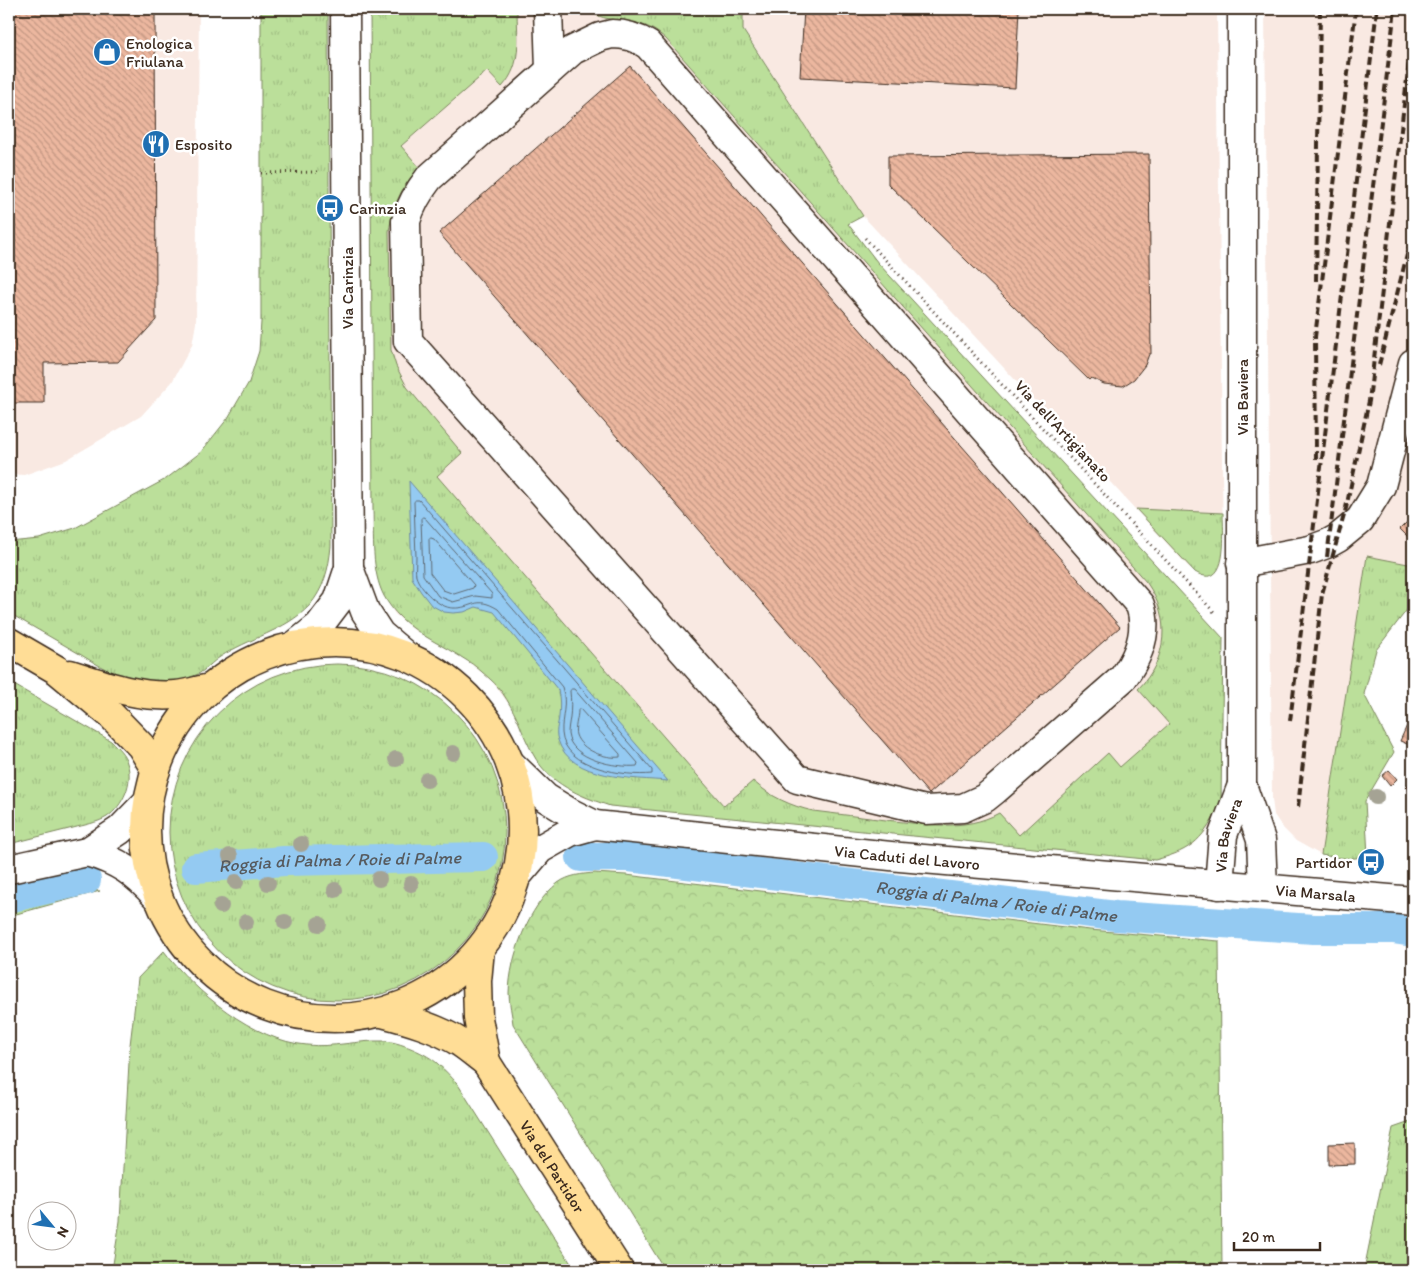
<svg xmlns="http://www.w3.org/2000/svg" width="1422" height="1279" viewBox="0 0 1422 1279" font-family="Itim,sans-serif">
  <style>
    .built { fill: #f9e9e2 }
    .grass { fill: url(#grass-tufts); stroke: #7b845c }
    .forest { fill: url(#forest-crowns); stroke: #7b845c }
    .water { fill: #94caf2; stroke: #708a9d }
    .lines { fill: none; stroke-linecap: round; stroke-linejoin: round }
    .shore { stroke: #5f6a73; stroke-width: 1 }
    .canal { stroke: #94caf2; stroke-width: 30 }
    .building { fill: url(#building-back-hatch); stroke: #3b2a1e }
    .minor-casing { stroke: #3b2a1e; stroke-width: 31 }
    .major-casing { stroke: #3b2a1e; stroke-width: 31 }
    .path { stroke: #3b2a1e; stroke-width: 3; stroke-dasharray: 1 4; stroke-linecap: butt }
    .minor { stroke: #fff; stroke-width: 28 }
    .major { stroke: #ffdd96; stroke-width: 28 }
    .rail { stroke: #3b2a1e; stroke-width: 4; stroke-dasharray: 8 4; stroke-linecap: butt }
    .tree { fill: #a5a394 }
    .labels { text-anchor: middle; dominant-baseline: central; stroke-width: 5; stroke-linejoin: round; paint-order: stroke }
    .poi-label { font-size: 16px; fill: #3b2a1e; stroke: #fff; text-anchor: start }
    .street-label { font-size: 16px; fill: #3b2a1e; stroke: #fff }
    .water-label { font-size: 18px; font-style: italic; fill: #565a5e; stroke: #fff }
  </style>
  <defs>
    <pattern id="grass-tufts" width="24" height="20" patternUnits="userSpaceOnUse" patternTransform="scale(1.25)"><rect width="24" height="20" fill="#bbdf9a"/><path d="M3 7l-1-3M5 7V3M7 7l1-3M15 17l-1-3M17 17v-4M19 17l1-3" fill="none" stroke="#a2c084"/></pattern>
    <pattern id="forest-crowns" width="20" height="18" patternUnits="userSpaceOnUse" patternTransform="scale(1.25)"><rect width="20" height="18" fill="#bbdf9a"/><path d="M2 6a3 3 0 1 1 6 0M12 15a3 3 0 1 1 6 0" fill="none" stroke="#a2c084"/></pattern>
    <pattern id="building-back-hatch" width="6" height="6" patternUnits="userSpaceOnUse" patternTransform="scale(1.25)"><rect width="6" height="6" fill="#ecb79f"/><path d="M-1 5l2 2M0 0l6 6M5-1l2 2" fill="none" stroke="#c09581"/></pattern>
  </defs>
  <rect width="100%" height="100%" fill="#fff"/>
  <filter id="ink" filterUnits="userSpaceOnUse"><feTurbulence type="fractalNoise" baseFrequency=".02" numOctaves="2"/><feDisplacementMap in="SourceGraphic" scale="10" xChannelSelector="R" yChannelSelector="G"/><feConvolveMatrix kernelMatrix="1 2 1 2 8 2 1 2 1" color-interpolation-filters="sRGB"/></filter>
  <g filter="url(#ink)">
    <g class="built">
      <polygon points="9,9 199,9 196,323 192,345 172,382 141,416 66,460 24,475 9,474"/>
      <polygon points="370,9 700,9 847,224 878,263 1223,638 1210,827 1194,844 1176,854 1155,860 610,806 585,798 567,788 547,773 534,756 511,707 492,681 468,661 414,630 395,614 383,594 377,572 374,551 373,510"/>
      <polygon points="743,9 1217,9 1223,555 1221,565 1216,573 1210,576 1202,576 1188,566 863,216 743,29"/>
      <polygon points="1265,9 1413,9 1413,565 1367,557 1321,855 1296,841 1283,828 1274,815 1272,799"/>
    </g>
    <g class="grass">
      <path d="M 255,9 L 328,9 L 331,546 C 329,568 324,589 309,606 C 285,631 249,638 220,657 C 212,662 205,671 196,675 C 177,683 156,684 136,680 C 115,676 96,664 78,653 C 55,640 32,626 9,613 L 9,542 L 39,539 L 75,528 L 166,479 L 201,452 L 228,418 L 249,382 L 259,351 L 261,322 L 261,12 Z"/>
      <path d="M 370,9 L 517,9 C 517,38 523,64 502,87 L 487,71 L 401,146 L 420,168 C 401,185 393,207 389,231 L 391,350 L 396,366 L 407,387 L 462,453 L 437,476 L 724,806 L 753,781 C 771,797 791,806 813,811 C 837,814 862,817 886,820 C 923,824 965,832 999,813 L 1019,835 L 1108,753 L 1120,767 L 1169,724 L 1138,689 C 1168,659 1171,618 1147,583 L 666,39 C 657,31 647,25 635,23 C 619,19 600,21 587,9 L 743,9 L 743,30 L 863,216 L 848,224 L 878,263 L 1223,638 L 1221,803 C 1204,838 1194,850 1155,860 L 610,806 C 580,796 549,784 533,754 C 528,744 523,734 519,723 C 512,708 503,690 490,679 C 483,673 475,665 466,660 C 436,641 402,629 384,596 C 371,571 374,537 373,510 Z"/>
      <path d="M 1136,509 L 1223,513 C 1223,530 1230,593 1195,572 Z"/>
      <path d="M 1367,556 L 1413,565 L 1413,602 L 1376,650 L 1364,694 L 1394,752 L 1365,801 L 1368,856 C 1352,860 1338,858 1321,855 Z"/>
      <circle cx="337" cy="832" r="168"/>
      <path d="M 9,682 L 111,741 C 117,747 125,754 127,763 C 134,782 123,806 107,817 C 97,823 84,825 73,828 C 52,833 30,839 9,844 Z"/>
      <polygon points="72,889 100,891 9,916 9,904"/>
      <path d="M 164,951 C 195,992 254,1041 307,1045 C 332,1048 358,1040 383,1041 C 398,1041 428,1054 438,1064 C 445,1070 451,1077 457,1083 L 575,1270 L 112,1270 L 120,1221 L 130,1045 L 138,978 Z"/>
      <polygon points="1413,1121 1413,1270 1364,1270 1393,1128"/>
    </g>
    <path class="forest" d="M 595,873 L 626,875 L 1090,930 L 1219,941 L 1222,1270 L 665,1270 L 513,1024 C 512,1014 509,1003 509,993 C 510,957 528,906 558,883 C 569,875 582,874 595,873 Z"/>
    <path class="water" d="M 409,481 L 668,781 C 635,778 570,780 558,740 C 555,732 558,725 559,717 C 560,707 560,699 558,690 L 494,612 L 476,607 L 464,612 L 453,613 L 444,612 L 431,605 L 421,592 L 412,578 Z"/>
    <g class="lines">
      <g class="shore">
        <path d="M 416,500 L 419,500 L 652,770 L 652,774 C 626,777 564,768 562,733 C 561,716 568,705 562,687 L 498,609 C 475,595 473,609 453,608 C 439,608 420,589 416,576 C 415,571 416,563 416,557 C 415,539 415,520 414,502 Z"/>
        <polygon points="423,517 425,518 492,594 492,598 475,596 453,602 438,596 423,575 421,519"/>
        <polygon points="431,538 434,539 474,585 473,588 454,594 443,590 430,573 429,540"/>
        <path d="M 572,689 L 574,689 L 638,763 L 637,766 C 617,768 571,760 568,734 C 568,729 569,723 570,718 C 571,709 571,700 570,691 Z"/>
        <path d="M 580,709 L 620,754 L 620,757 C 605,759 581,750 576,735 C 574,729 578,718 578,711 Z"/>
      </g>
      <g class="canal">
        <path id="s1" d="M 581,857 L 629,857 L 1116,916 L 1314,929 L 1393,929 L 1413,932"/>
        <path id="s2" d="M 196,868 L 284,861 L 483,857"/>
        <polyline points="9,898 86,880"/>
      </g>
    </g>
    <g class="building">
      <polygon points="9,9 155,9 156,320 118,362 44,363 44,403 9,403"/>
      <polygon points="804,9 1019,9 1015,88 800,77"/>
      <polygon points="630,66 1120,627 929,794 439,233"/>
      <polygon points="1149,154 1151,354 1149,354 1145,365 1134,379 1123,386 1104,384 1091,378 1089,380 888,184 888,156"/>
      <polygon points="1413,516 1413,542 1400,529"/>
      <polygon points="1413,712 1413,744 1412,746 1400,741"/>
      <polygon points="1389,770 1397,779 1390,786 1382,776"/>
      <polygon points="1413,779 1413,794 1406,787"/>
      <polygon points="1355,1143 1355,1164 1329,1165 1329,1144"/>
    </g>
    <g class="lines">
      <g class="minor-casing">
        <g id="minor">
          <polyline points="548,9 550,70"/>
          <polyline points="1242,9 1242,785 1261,840 1263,888"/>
          <path d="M 612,34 C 626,34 636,37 648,45 L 1140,605 C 1149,631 1139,656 1123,678 L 995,790 L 985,798 L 963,808 L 926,810 L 797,779 L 408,341 L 406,221 C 411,204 418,192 429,178 L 573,50 L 600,37 Z"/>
          <polyline points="1241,563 1310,550 1329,543 1338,538 1360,520 1381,486 1413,363"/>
          <polyline points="349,568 365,611 380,634 405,655"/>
          <polyline points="294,646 319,626 338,601 349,568 345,9"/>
          <path id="s3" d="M 510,763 L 546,798 L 569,812 L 595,825 L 900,857 L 1413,901"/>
          <path d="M 87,852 C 119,861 135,873 157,897"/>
          <polyline points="9,869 87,852 120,830 147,802"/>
          <polyline points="517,876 540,849 570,832 595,825"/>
          <path id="s4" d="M 1219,885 L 1223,835 L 1242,785"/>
        </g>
      </g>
      <g class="major-casing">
        <g id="major">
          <circle cx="334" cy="830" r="188"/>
          <polyline points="9,642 57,670 110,714 141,746 155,769"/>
          <path d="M 70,674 C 104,685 139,698 176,695 C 187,694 199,690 210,688"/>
          <polyline points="480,949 477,981 478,1018 486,1062"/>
          <path id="s5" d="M 382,1013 C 409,1020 437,1028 461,1043 C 470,1049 478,1056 486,1062 L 619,1270"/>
        </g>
      </g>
      <g class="path">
        <polyline points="261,173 318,172"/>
        <polyline points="865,238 1214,612"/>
      </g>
      <use href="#minor" class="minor"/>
      <use href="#major" class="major"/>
      <g class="rail">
        <polyline points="1316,281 1320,9"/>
        <polyline points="1379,365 1413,231"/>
        <polyline points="1316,459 1315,337 1356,9"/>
        <polyline points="1327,557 1395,9"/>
        <polyline points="1290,721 1377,9"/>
        <polyline points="1298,807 1322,594 1346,508 1369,401 1413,28"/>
      </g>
    </g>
    <g class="tree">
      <circle cx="453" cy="753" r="8"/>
      <circle cx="396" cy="759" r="8"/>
      <circle cx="427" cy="780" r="8"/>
      <circle cx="1376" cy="797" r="8"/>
      <circle cx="301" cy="844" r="8"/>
      <circle cx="230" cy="856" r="8"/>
      <circle cx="379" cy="879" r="8"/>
      <circle cx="236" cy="882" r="8"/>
      <circle cx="268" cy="883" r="8"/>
      <circle cx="411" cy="884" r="8"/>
      <circle cx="335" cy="890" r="8"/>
      <circle cx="221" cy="906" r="8"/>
      <circle cx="246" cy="922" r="8"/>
      <circle cx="285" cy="922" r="8"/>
      <circle cx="319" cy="924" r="8"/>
    </g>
  </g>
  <defs>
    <g id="shop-disc" transform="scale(1.4375)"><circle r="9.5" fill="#1f6fb2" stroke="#fff"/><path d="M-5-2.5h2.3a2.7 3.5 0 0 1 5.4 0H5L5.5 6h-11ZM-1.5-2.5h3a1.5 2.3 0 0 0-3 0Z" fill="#fff"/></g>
    <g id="restaurant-disc" transform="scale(1.4375)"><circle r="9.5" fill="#1f6fb2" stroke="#fff"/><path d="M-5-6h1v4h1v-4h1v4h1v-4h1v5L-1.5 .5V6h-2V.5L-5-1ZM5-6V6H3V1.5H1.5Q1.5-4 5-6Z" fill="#fff"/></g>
    <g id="bus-disc" transform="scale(1.4375)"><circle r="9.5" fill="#1f6fb2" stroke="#fff"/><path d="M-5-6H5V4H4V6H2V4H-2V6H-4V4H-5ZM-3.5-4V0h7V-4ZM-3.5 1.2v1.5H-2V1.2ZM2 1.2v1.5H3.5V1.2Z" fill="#fff"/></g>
  </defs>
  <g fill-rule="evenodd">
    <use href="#shop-disc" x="107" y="52"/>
    <use href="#restaurant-disc" x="156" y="144"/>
    <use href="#bus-disc" x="330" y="208"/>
    <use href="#bus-disc" x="1371" y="862"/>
  </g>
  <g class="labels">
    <g class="poi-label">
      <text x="126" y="43">Enologica<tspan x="126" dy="18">Friulana</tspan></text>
      <text x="175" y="144">Esposito</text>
      <text x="349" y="208">Carinzia</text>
      <text x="1352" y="862" text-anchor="end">Partidor</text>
    </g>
    <g class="street-label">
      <text transform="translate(347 288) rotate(-90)">Via Carinzia</text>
      <text transform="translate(1242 397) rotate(-90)">Via Baviera</text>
      <text transform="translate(1063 431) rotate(47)">Via dell'Artigianato</text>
      <text stroke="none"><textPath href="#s4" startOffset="51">Via Baviera</textPath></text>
      <text stroke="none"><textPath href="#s3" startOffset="420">Via Caduti del Lavoro</textPath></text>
      <text stroke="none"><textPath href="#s3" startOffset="830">Via Marsala</textPath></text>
      <text stroke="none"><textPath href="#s5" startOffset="240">Via del Partidor</textPath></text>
    </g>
    <g class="water-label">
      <text stroke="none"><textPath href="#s2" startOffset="144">Roggia di Palma / Roie di Palme</textPath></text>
      <text stroke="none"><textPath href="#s1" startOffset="418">Roggia di Palma / Roie di Palme</textPath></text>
    </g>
  </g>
  <rect width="1422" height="1279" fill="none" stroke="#fff" stroke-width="30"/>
  <rect x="15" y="15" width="1392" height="1249" fill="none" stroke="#3b2a1e" stroke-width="2" filter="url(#ink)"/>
  <g transform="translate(52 1226) rotate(119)"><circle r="24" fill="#ffffff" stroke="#b1aaa5"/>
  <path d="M0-4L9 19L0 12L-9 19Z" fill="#1f6fb2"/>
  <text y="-8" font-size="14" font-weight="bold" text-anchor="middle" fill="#3b2a1e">N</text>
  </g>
  <path d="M1234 1242v8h86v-8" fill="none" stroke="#3b2a1e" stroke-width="2.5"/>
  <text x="1242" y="1242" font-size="15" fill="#3b2a1e" stroke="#ffffff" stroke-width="4" paint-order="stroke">20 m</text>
</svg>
